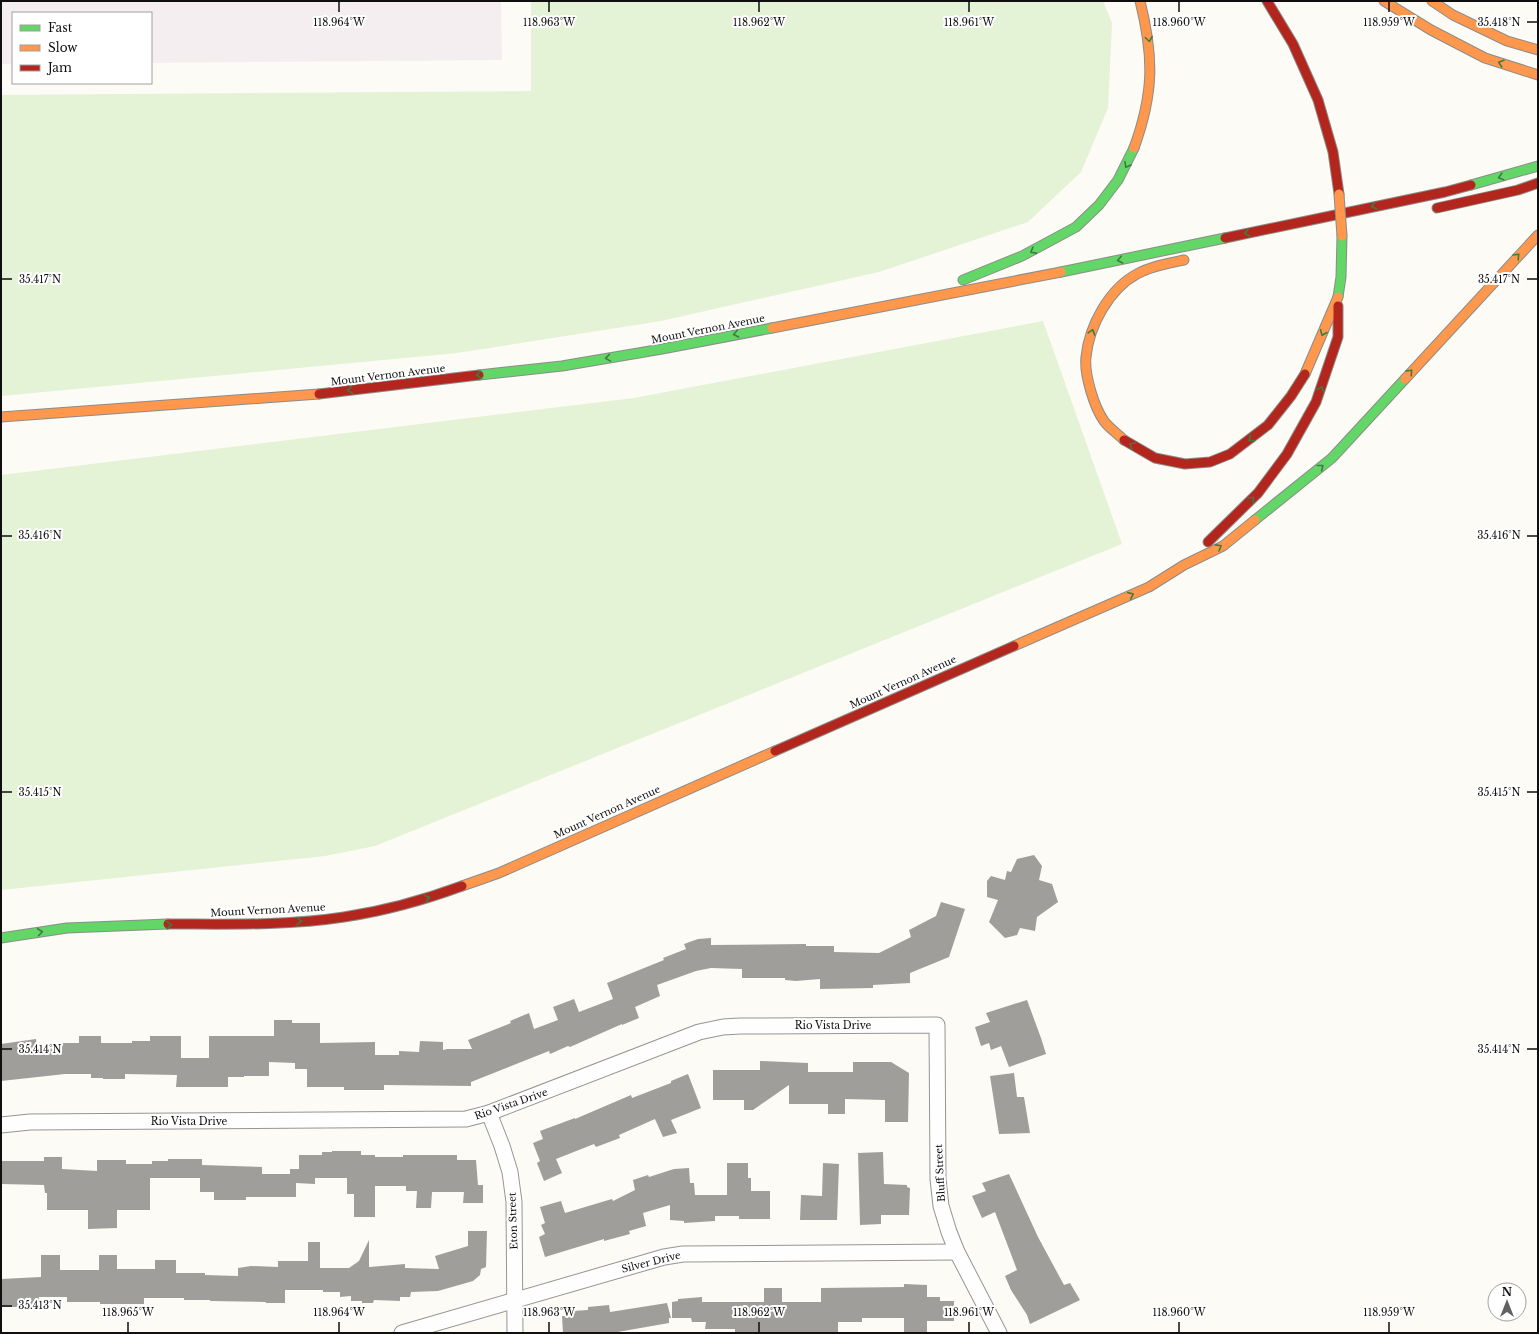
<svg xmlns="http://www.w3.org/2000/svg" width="1539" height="1334" viewBox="0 0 1539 1334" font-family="'Libre Baskerville',serif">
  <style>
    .industrial { fill: #f4eef1 }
    .green { fill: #e4f2d5 }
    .building { fill: #a09e9a }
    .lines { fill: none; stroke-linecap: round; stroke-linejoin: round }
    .street-casing { stroke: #969593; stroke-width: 17 }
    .fast-casing { stroke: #8c8c89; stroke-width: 11 }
    .slow-casing { stroke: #8c8c89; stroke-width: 11 }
    .jam-casing { stroke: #8c8c89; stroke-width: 11 }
    .street { stroke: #fffefe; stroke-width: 15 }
    .fast { stroke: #63d668; stroke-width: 9 }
    .slow { stroke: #ff974d; stroke-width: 9 }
    .jam { stroke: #b3261e; stroke-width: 9 }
    .slow-bridge-casing { stroke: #8c8c89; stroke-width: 11; stroke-linecap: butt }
    .slow-bridge { stroke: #ff974d; stroke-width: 9 }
    .oneway { stroke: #3d7c40 }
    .ticks { fill: none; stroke: #0f0f0f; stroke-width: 1.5 }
    .labels { text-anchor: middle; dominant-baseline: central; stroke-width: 4; stroke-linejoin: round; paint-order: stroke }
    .street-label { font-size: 10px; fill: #0f0f0f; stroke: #fff }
    .ticks-label { font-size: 10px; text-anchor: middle; fill: #0f0f0f; stroke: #fff; stroke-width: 4; stroke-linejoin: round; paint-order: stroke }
  </style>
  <rect width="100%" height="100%" fill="#fcfbf5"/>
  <polygon class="industrial" points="1,1 501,1 502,60 151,63 151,13 13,13 13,64 1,64"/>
  <g class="green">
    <polygon points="531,1 1103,1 1112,23 1108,108 1081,172 1028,222 879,272 661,321 457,353 1,396 1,95 531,91"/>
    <polygon points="1043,321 1122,544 375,846 325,856 1,890 1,475 634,398"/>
  </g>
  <g class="building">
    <polygon points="1034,855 1042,866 1039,880 1052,884 1058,902 1037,917 1035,931 1020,928 1017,935 1005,938 989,922 998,900 987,897 987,881 991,876 1005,880 1007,871 1011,872 1017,859"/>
    <polygon points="941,902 965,909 949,957 910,973 910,983 873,985 873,988 820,989 820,979 796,981 785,980 785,978 742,978 742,969 711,968 696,971 657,985 660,996 635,1007 639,1018 622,1025 622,1024 570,1047 568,1046 550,1054 549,1051 471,1082 471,1086 384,1085 384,1090 344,1090 344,1087 307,1087 307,1069 295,1069 295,1063 269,1062 269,1076 244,1076 244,1077 228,1077 228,1087 176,1087 177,1075 125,1074 125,1079 103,1079 103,1078 91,1078 91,1074 65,1074 1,1081 1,1044 36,1039 37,1049 61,1046 61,1043 79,1043 79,1036 101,1036 101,1043 132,1043 132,1041 150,1041 150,1036 181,1036 181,1058 209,1058 209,1036 274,1036 274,1020 292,1020 292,1023 320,1023 320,1043 375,1042 375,1055 399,1055 399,1051 419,1052 420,1041 443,1042 443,1050 447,1049 472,1049 468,1040 511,1023 510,1021 529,1013 534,1029 558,1020 553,1007 574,999 579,1012 613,999 607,983 664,960 663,958 686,949 684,944 698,939 711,938 711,945 806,944 806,946 834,946 834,952 879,953 911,937 909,930 936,916"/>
    <polygon points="1027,1000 1041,1038 1046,1054 1009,1067 1001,1046 991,1050 989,1043 981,1046 975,1027 990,1022 986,1013"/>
    <polygon points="760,1061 808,1063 808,1072 853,1072 853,1062 891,1062 909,1073 908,1122 885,1122 885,1100 845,1099 845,1114 828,1114 828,1104 789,1104 789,1085 753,1110 744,1110 744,1100 713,1100 713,1070 760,1070"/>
    <polygon points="1014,1073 1017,1097 1024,1097 1030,1133 999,1134 990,1076"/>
    <polygon points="688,1074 701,1108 671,1120 677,1133 663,1137 655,1119 619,1135 620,1138 596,1147 594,1144 556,1159 562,1173 544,1181 537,1163 540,1161 533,1143 543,1139 540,1131 575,1118 575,1119 631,1095 632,1098 671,1083 671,1081"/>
    <polygon points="332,1151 361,1151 361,1155 375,1155 375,1157 403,1157 403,1155 457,1155 457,1160 476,1160 478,1185 483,1185 483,1203 463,1203 464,1192 432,1192 431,1208 416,1208 417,1191 406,1191 406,1186 375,1186 375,1217 354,1217 354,1194 347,1194 347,1178 315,1178 315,1184 296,1183 296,1197 246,1197 246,1200 214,1200 214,1192 200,1192 200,1178 150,1178 150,1210 117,1210 117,1228 88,1229 88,1210 47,1210 47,1193 45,1193 44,1185 1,1184 1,1161 44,1161 44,1157 62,1157 62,1169 97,1171 97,1160 126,1160 126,1164 152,1164 152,1161 168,1161 168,1159 202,1159 202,1165 262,1167 262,1174 290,1174 290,1169 299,1169 299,1155 322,1155 322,1152 332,1152"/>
    <polygon points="883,1152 884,1184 907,1185 907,1187 910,1188 909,1215 881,1215 881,1224 860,1225 858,1153"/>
    <polygon points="727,1163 748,1163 748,1178 751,1178 751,1191 770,1191 770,1219 739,1219 739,1216 715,1216 715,1221 684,1223 684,1221 670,1220 670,1205 643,1213 646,1226 629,1231 630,1234 604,1241 604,1239 545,1257 539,1237 545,1234 541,1225 545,1223 540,1207 561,1201 565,1213 612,1199 613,1201 635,1190 633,1180 648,1175 649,1177 674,1169 689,1168 690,1183 694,1183 695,1195 727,1195"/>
    <polygon points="823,1163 839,1164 837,1220 800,1220 801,1195 822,1196"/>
    <polygon points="1009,1174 1038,1237 1064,1285 1070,1283 1080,1300 1030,1324 1027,1315 1011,1290 1005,1276 1017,1270 995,1212 982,1218 972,1196 986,1191 982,1183"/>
    <polygon points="468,1231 487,1231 486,1267 481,1269 480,1275 473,1281 438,1291 411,1292 410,1297 400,1297 400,1301 374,1300 373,1303 362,1303 362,1301 351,1301 351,1296 340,1297 340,1292 323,1292 323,1290 285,1290 285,1303 266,1303 266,1302 210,1301 210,1300 184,1300 184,1298 144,1298 144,1304 100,1304 100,1302 67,1302 67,1297 39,1297 39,1309 20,1308 20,1307 1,1307 1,1279 41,1277 41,1255 60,1255 60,1270 99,1270 99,1255 117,1255 117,1269 155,1269 155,1260 176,1260 176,1273 205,1273 205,1275 238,1276 238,1268 251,1266 278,1267 278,1261 308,1261 308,1242 320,1242 320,1268 349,1268 359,1261 369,1240 369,1267 405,1264 405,1268 439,1269 435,1256 468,1246"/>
    <polygon points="904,1284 927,1285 927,1297 940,1297 940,1301 954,1301 954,1321 927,1321 927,1333 904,1333 904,1318 862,1318 862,1322 838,1322 838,1333 735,1333 735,1329 705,1329 706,1322 692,1322 691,1318 672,1318 672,1302 678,1301 678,1299 702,1297 702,1302 764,1302 764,1288 782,1288 782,1302 821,1302 821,1288 904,1287"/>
    <polygon points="667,1303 671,1318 669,1318 669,1323 612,1333 563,1333 562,1316 573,1316 573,1311 588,1310 588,1307 609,1305 610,1312"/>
  </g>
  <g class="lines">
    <g class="street-casing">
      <g id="street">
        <polyline points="489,1113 502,1146 510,1172 514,1202 515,1333"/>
        <polyline points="1,1125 30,1122 466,1119 489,1113 699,1032 723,1027 740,1026 937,1025 938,1179 941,1206 949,1232 957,1252 999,1333"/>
        <polyline points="402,1333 664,1257 683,1254 957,1252"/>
      </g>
    </g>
    <g class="fast-casing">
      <g id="fast">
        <polyline points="1471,185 1538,166"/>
        <polyline points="1061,272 1225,238"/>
        <polyline points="963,280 1022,256 1076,227 1099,205 1118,180 1134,148"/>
        <polyline points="1338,297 1341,277 1342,236"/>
        <polyline points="479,375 562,366 662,349 772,328"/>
        <polyline points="1255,520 1332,458 1405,379"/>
        <polyline points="1,938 67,928 168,924"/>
      </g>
    </g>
    <g class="slow-casing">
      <g id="slow">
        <polyline points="1384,1 1431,30 1485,58 1538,75"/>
        <polyline points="1432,1 1453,15 1507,41 1538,50"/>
        <path d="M 1134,148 C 1154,93 1154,57 1140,1"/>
        <polyline points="772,328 1061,272"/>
        <polyline points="1305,374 1338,297"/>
        <polyline points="1405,379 1538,235"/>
        <polyline points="1,417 319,394"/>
        <path d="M 1124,440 C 1118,434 1109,428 1104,421 C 1094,407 1084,374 1086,357 C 1089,326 1109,289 1137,274 C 1151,266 1169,263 1184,260"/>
        <polyline points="1014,646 1149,587 1184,565 1223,546 1255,520"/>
        <polyline points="462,886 499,873 775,751"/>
      </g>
    </g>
    <g class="jam-casing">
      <g id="jam">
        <polyline points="1267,1 1293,44 1318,100 1333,152 1339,194"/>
        <polyline points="1437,208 1518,190 1538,183"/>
        <polyline points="1225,238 1445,192 1471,185"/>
        <polyline points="319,394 479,375"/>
        <polyline points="1124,440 1155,458 1185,464 1210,462 1230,454 1268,425 1291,396 1305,374"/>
        <polyline points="1208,542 1258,493 1287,454 1316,402 1338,337 1338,306"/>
        <polyline points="775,751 1014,646"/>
        <path d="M 168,924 C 226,924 286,926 344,917 C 384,911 424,900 462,886"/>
      </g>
    </g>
    <use href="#street" class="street"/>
    <use href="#fast" class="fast"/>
    <use href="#slow" class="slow"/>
    <use href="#jam" class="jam"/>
    <g class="slow-bridge-casing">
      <polyline id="slow-bridge" points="1339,194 1342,236"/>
    </g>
    <use href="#slow-bridge" class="slow-bridge"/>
  </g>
  <defs><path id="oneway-chevron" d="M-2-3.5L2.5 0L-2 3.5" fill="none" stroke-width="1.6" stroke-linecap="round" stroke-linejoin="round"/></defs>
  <g class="oneway">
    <use href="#oneway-chevron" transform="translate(1149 39) rotate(82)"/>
    <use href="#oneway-chevron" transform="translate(1501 63) rotate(-162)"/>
    <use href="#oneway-chevron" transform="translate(1127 165) rotate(119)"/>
    <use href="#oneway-chevron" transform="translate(1501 177) rotate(165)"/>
    <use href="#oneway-chevron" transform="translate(1374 206) rotate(168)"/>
    <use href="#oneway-chevron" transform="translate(1247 233) rotate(168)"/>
    <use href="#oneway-chevron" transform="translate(1033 251) rotate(152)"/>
    <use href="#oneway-chevron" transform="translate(1517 256) rotate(-47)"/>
    <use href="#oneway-chevron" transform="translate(1120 260) rotate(168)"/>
    <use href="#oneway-chevron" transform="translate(1092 332) rotate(-72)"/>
    <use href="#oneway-chevron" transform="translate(1323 333) rotate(113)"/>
    <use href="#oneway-chevron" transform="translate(736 334) rotate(169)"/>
    <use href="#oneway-chevron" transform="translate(608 358) rotate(171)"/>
    <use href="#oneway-chevron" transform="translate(1410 372) rotate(-47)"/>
    <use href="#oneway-chevron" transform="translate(479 375) rotate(173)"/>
    <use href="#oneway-chevron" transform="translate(1321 389) rotate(-70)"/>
    <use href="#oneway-chevron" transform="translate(350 390) rotate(173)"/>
    <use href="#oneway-chevron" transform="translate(1251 439) rotate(143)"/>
    <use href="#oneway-chevron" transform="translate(1132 445) rotate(-150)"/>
    <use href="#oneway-chevron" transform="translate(1321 467) rotate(-39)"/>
    <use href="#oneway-chevron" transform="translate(1252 499) rotate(-45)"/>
    <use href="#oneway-chevron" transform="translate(1219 547) rotate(-29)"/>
    <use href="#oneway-chevron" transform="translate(1131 595) rotate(-24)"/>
    <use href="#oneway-chevron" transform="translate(427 898) rotate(-18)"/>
    <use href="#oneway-chevron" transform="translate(299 921) rotate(-4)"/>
    <use href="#oneway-chevron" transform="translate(169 925) rotate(-1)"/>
    <use href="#oneway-chevron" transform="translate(40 932) rotate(-7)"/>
  </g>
  <path class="ticks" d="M 339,2 L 339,12M 549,2 L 549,12M 759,2 L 759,12M 969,2 L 969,12M 1179,2 L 1179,12M 1389,2 L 1389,12M 1527,22 L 1537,22M 2,279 L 12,279M 1527,279 L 1537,279M 2,536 L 12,536M 1527,536 L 1537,536M 2,792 L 12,792M 1527,792 L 1537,792M 2,1049 L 12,1049M 1527,1049 L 1537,1049M 2,1306 L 12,1306M 128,1322 L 128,1332M 339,1322 L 339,1332M 549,1322 L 549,1332M 759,1322 L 759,1332M 969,1322 L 969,1332M 1179,1322 L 1179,1332M 1389,1322 L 1389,1332"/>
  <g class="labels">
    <g class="street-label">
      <text transform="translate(708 329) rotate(-11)">Mount Vernon Avenue</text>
      <text transform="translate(388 375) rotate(-7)">Mount Vernon Avenue</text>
      <text transform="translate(903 682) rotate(-24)">Mount Vernon Avenue</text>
      <text transform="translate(607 812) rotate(-24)">Mount Vernon Avenue</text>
      <text transform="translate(268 910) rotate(-3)">Mount Vernon Avenue</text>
      <text x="833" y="1025">Rio Vista Drive</text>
      <text transform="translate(511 1104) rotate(-19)">Rio Vista Drive</text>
      <text x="189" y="1121">Rio Vista Drive</text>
      <text transform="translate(940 1173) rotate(-93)">Bluff Street</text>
      <text transform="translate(513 1221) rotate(-92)">Eton Street</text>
      <text transform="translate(651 1262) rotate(-14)">Silver Drive</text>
    </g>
  </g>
  <g class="ticks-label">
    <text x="339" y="26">118.964°W</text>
    <text x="549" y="26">118.963°W</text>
    <text x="759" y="26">118.962°W</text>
    <text x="969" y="26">118.961°W</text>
    <text x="1179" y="26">118.960°W</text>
    <text x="1389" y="26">118.959°W</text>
    <text x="1499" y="26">35.418°N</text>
    <text x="40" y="283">35.417°N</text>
    <text x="1499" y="283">35.417°N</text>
    <text x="40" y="539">35.416°N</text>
    <text x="1499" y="539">35.416°N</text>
    <text x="40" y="796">35.415°N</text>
    <text x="1499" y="796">35.415°N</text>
    <text x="40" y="1053">35.414°N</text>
    <text x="1499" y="1053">35.414°N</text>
    <text x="40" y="1309">35.413°N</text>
    <text x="128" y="1316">118.965°W</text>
    <text x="339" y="1316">118.964°W</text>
    <text x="549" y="1316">118.963°W</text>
    <text x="759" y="1316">118.962°W</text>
    <text x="969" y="1316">118.961°W</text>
    <text x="1179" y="1316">118.960°W</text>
    <text x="1389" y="1316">118.959°W</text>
  </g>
  <rect width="1539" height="1334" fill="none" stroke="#0f0f0f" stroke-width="4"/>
  <rect x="12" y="12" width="140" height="72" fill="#ffffff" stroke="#9f9f9f"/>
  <rect x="20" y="25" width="20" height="6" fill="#63d668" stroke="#9f9f9f"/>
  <text x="48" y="32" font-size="12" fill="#0f0f0f">Fast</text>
  <rect x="20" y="45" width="20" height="6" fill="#ff974d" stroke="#9f9f9f"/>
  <text x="48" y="52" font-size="12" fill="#0f0f0f">Slow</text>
  <rect x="20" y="65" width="20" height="6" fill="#b3261e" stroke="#9f9f9f"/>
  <text x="48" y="72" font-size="12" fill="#0f0f0f">Jam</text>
  <g transform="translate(1507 1302)"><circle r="19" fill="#ffffff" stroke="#9f9f9f"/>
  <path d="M0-3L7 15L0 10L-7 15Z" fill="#626260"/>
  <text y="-6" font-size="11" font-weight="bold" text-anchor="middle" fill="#0f0f0f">N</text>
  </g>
</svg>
